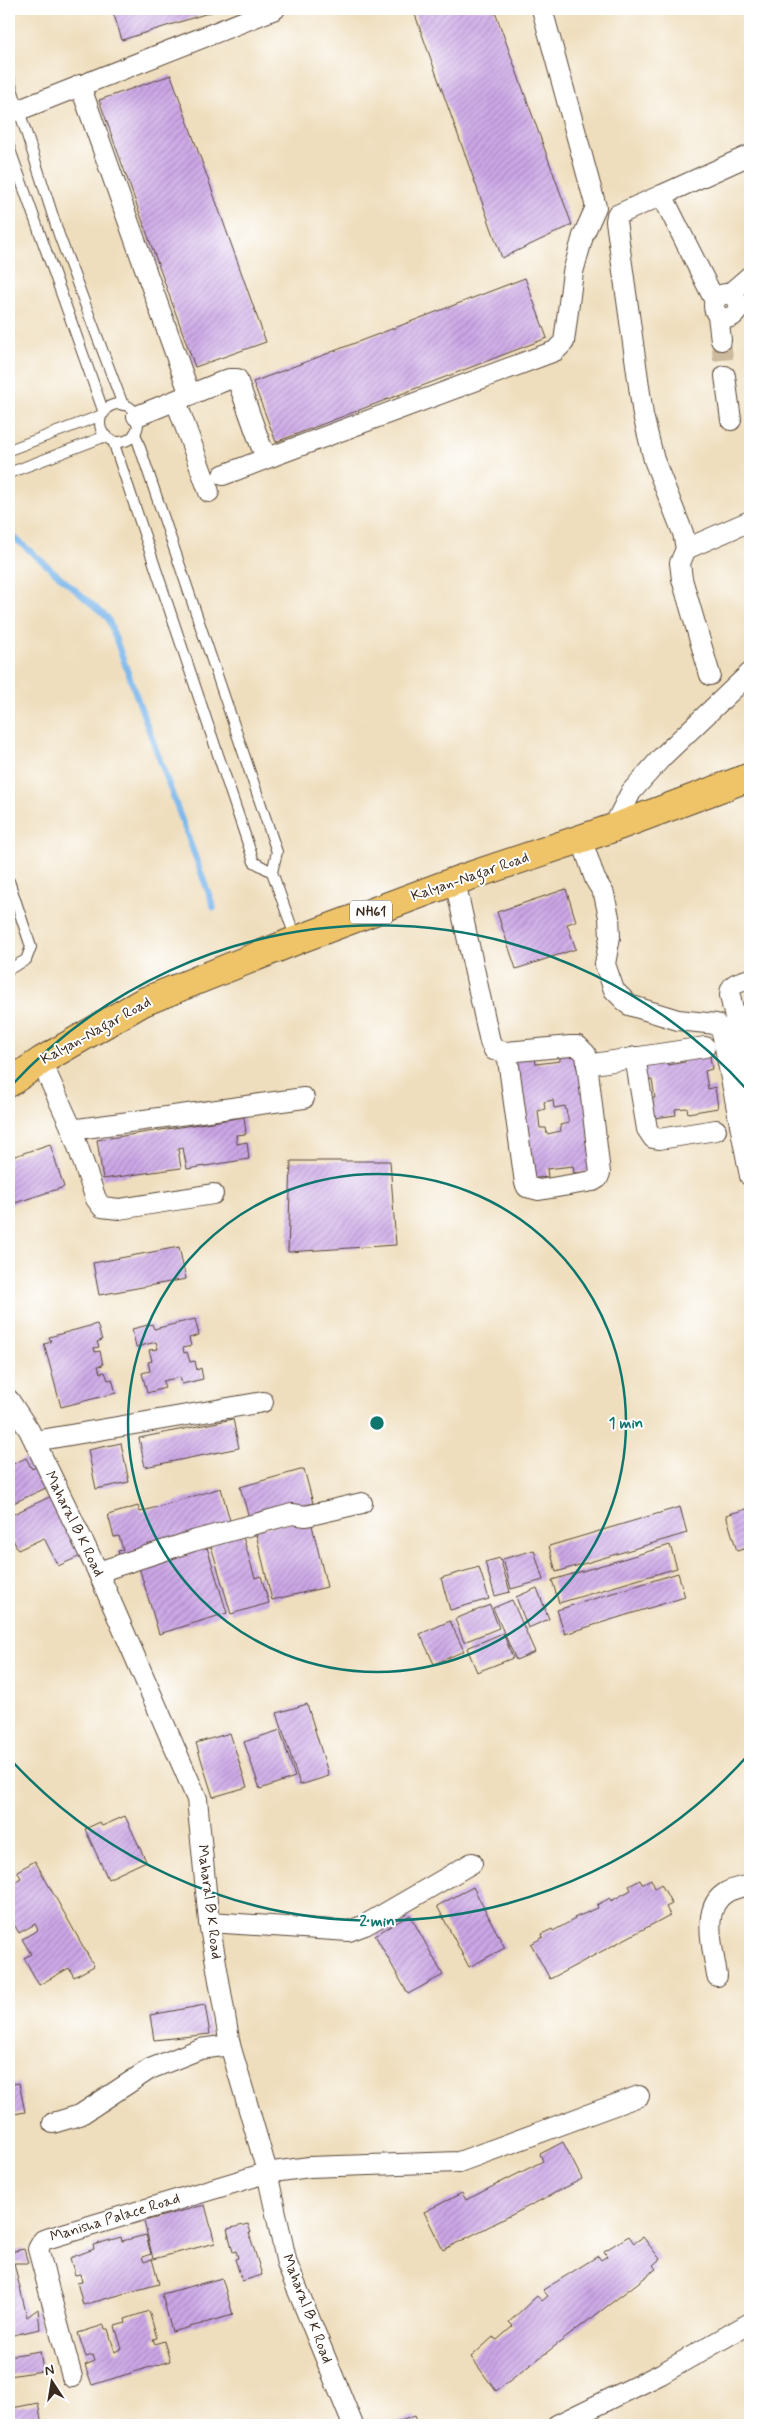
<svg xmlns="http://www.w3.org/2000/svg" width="759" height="2434" viewBox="0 0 759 2434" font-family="Mynerve,sans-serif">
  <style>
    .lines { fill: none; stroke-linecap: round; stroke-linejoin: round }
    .stream { stroke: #79b6eb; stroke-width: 6 }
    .building { fill: url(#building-hatch); fill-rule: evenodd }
    .minor-tunnel { stroke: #cbba9d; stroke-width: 20; stroke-dasharray: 20 10; stroke-linecap: butt }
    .service-casing { stroke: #564536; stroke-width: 12 }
    .minor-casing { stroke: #564536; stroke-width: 22 }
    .trunk-casing { stroke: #564536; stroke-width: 30 }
    .service { stroke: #fff; stroke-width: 10 }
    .minor { stroke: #fff; stroke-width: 20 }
    .trunk { stroke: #efc469; stroke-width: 28 }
    .ring { fill: none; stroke: #0f766e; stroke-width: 2.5 }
    .labels { text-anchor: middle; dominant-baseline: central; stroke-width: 4; stroke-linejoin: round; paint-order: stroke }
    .shield { fill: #fff; stroke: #766a62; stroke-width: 1 }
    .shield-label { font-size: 14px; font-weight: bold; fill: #3b2a1e }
    .street-label { font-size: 15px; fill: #3b2a1e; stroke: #fff }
    .centre { fill: #0f766e; stroke: #fff; stroke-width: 2.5 }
    .ring-label { font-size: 15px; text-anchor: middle; font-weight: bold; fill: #0f766e; stroke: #fff; stroke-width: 4; stroke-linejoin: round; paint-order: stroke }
  </style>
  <defs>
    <pattern id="building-hatch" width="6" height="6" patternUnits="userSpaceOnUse" patternTransform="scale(1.25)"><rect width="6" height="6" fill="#cca7e7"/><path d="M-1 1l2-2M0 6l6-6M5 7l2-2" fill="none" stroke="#a788bb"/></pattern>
  </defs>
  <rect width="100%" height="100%" fill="#fff"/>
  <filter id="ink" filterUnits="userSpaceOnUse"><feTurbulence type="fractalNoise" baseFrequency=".02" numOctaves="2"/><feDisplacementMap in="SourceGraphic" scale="10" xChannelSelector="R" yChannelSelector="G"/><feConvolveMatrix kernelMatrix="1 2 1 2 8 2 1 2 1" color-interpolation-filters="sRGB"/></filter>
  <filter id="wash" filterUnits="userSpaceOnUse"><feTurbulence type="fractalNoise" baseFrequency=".0096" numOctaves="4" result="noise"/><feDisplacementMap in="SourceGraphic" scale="20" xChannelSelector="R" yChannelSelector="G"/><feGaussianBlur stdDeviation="1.12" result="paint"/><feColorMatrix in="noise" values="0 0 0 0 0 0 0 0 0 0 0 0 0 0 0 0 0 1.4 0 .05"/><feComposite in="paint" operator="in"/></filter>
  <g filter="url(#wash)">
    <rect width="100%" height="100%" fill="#efdebd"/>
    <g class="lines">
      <polyline class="stream" points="9,533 108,618 214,908"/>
    </g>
    <g id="blocks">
      <g class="building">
        <polygon points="112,9 221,9 122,40"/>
        <polygon points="413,9 494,9 572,225 502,258"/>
        <polygon points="171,75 266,342 195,367 99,100"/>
        <polygon points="525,278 547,338 276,442 253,382"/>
        <polygon points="566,889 576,921 567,924 576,949 516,969 497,912"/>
        <polygon points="709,1050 712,1069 705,1071 708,1089 715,1087 718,1108 688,1113 687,1108 675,1109 676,1115 648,1119 645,1099 655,1098 652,1080 642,1081 639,1061 667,1056 668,1065 685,1062 684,1054"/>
        <path d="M 581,1052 L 595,1171 L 574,1173 L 573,1166 L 547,1169 L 548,1177 L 526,1179 L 512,1060 L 535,1057 L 536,1064 L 560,1061 L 560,1054 ZM 553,1100 L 554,1108 L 565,1106 L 569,1123 L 560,1125 L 561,1131 L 547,1134 L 546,1128 L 540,1128 L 538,1111 L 545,1109 L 544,1102 Z"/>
        <polygon points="244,1117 246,1134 236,1135 237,1144 247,1142 249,1159 187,1169 183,1148 178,1149 181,1168 103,1179 97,1140"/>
        <polygon points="50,1144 64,1187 9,1205 9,1158"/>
        <polygon points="291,1161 390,1161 396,1245 288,1252"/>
        <polygon points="179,1247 186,1279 99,1295 93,1263"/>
        <polygon points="195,1319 199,1335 189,1338 191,1346 183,1348 184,1353 187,1352 190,1362 195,1361 197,1370 201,1368 203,1379 182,1384 180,1377 163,1381 165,1388 147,1393 142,1373 150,1371 148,1362 152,1361 149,1350 158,1349 156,1342 136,1347 132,1329 152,1324 154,1329"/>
        <polygon points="97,1324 102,1340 97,1342 99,1347 94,1348 95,1352 100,1351 103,1365 98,1366 100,1373 105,1372 108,1380 112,1379 116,1393 61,1407 44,1344 51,1342 49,1337"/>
        <polygon points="233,1419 239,1448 145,1467 139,1438"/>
        <polygon points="121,1443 129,1482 96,1489 88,1450"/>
        <polygon points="26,1458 32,1469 36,1467 46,1488 9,1505 9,1466"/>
        <polygon points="304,1469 313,1503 250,1521 240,1487"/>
        <polygon points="221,1488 232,1528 121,1560 118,1551 123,1550 119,1536 114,1537 108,1515 138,1506 140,1512"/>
        <polygon points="56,1494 85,1554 58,1566 44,1538 18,1550 9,1531 9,1516"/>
        <polygon points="680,1507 687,1533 556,1572 549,1546"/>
        <polygon points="750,1508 750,1547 737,1551 726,1515"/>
        <polygon points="310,1517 327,1587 272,1600 255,1530"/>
        <polygon points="241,1530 255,1578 261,1576 269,1603 231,1614 209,1539"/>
        <polygon points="206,1544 227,1613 159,1634 138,1564"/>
        <polygon points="670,1545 677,1568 559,1603 552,1580"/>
        <polygon points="534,1550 543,1580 511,1589 503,1559"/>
        <polygon points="500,1558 510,1592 495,1596 485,1562"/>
        <polygon points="479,1567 489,1599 450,1610 441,1578"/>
        <polygon points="678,1573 685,1597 565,1634 557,1610"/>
        <polygon points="537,1588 549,1619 528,1628 516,1597"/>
        <polygon points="512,1600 535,1652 516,1660 493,1608"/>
        <polygon points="490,1605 499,1628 464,1642 455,1619"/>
        <polygon points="450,1621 464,1651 434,1664 420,1634"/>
        <polygon points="503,1633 513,1658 477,1672 467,1648"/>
        <polygon points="307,1704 329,1776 300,1785 277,1713"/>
        <polygon points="280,1730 295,1777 260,1789 244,1742"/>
        <polygon points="230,1733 247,1787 213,1797 196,1743"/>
        <polygon points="125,1816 146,1861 108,1879 85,1829 100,1822 102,1826"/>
        <polygon points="35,1861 94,1966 74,1977 69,1968 39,1985 24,1958 31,1954 22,1939 38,1930 35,1924 19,1933 12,1921 9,1923 9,1885 21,1878 17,1871"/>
        <polygon points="651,1879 655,1888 661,1884 672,1904 666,1907 670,1915 550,1979 531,1944 543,1937 542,1934 552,1929 553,1931 575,1919 574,1918 598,1908 597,1905 610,1898 611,1901 631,1890 629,1886 640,1880 642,1884"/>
        <polygon points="473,1887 505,1948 469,1967 437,1906"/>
        <polygon points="410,1915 443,1975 408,1994 375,1935"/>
        <polygon points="205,2005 210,2034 154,2040 150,2015"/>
        <polygon points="19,2083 25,2112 9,2115 9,2085"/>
        <polygon points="563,2142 582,2179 443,2250 424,2212 462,2193 466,2200 543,2161 540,2154"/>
        <polygon points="205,2205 215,2243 153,2259 144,2221"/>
        <polygon points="248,2224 251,2233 249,2233 262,2275 242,2281 235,2259 238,2258 236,2251 233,2252 227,2229"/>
        <polygon points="146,2235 151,2254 142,2257 144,2262 152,2259 159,2284 83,2305 77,2282 82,2281 80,2274 75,2275 70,2258 94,2249 93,2245 121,2237 122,2241"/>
        <polygon points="629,2236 634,2243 643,2237 660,2259 653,2265 656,2269 496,2391 471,2357 493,2337 497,2340 513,2326 509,2322 537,2296 542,2301 548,2296 543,2290 598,2256 601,2260 607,2256 604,2251"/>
        <polygon points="24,2249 28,2263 14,2263 27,2317 38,2309 40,2329 9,2336 9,2252"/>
        <polygon points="222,2278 233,2315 172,2332 162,2294"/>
        <polygon points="149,2311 157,2338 153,2339 155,2344 164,2341 170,2361 92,2385 85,2365 95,2361 93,2355 86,2357 78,2333 104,2325 105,2329 108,2329 115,2352 122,2349 115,2326 126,2323 125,2319"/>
        <polygon points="40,2351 43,2371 9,2376 9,2356"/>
        <polygon points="38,2403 42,2425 15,2425 12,2408"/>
        <polygon points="414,2416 418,2425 390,2425"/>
      </g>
    </g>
  </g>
  <g filter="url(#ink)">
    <use href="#blocks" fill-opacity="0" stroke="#564536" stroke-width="1"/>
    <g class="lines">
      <polyline class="minor-tunnel" points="721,340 725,376"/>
      <g class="service-casing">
        <g id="service">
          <polyline points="9,79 59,235 123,405"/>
          <polyline points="9,147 104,413"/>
          <circle cx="119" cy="423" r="19"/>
          <polyline points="135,433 277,852 272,872 296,939"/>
          <polyline points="113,441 254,862 272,872"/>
          <polyline points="9,450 102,415"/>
          <polyline points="9,473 106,436"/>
          <polyline points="9,881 31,947 26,960 9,969"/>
        </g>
      </g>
      <g class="minor-casing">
        <g id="minor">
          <polyline points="80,85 190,395"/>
          <polyline points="19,110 275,9"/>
          <polyline points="662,195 617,215 616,221 643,415 654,460 683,533 686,549 680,563 682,579 710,675"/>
          <circle cx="726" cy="306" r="12"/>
          <polyline points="729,294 750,276"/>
          <polyline points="715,301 662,195 750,155"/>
          <polyline points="718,316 721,340"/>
          <polyline points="725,376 731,420"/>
          <polyline points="176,401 209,492"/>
          <polyline points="137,416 229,379 237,379 261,446 265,453 273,456 555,351 564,342 573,272 583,236 596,207 542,9"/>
          <polyline points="223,475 273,456"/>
          <polyline points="686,549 750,521"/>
          <polyline points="613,828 631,792 662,757 750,673"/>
          <polyline points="581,838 595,879 604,894 609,917 610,937 605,964 614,990 629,1005 678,1020 716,1024 722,1032 750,1176"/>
          <polyline points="455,881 490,1042 494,1050 507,1052 570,1046 578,1046 586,1054 600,1173 598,1178 593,1181 539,1190 527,1187 525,1183 507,1052"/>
          <path d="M 750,979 C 740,982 730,983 730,995 L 750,1089"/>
          <polyline points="635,1057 647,1129 653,1138 659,1139 716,1130"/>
          <polyline points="41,1061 71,1127 78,1129 304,1098"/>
          <polyline points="587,1065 705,1047"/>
          <polyline points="71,1127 96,1199 102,1207 119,1209 213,1194"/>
          <polyline points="9,1400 29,1430 98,1572 197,1799 209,1922 230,2045 266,2168 287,2264 353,2425"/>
          <polyline points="35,1441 263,1402"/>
          <polyline points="98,1572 193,1541 292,1514 306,1516 362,1503"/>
          <polyline points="209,1922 349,1931 365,1925 472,1863"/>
          <path d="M 717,1976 C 714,1952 699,1907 727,1892 C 734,1888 743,1887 750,1885"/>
          <polyline points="53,2123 80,2115 150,2069 200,2049 230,2045"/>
          <polyline points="72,2377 38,2249 43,2240 266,2173 309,2167 459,2162 639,2096"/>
          <polyline points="557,2425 661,2374 750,2323"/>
        </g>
      </g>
      <g class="trunk-casing">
        <polyline id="trunk" points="9,1083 41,1061 143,1002 297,940 455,881 613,828 750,777"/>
      </g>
      <use href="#service" class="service"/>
      <use href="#minor" class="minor"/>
      <use href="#trunk" class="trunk"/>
    </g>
  </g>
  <g class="ring">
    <circle cx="377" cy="1423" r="249"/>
    <path d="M750 1753A498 498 0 0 1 10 1759M10 1087A498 498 0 0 1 750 1093"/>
  </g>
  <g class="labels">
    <rect class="shield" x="350" y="900.5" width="42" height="23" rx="4"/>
    <g class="shield-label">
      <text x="371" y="912">NH61</text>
    </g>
    <g class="street-label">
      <text transform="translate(470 877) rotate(-19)">Kalyan-Nagar Road</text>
      <text transform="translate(96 1031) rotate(-29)">Kalyan-Nagar Road</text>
      <text transform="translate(74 1524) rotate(64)">Maharal B K Road</text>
      <text transform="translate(209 1902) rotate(83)">Maharal B K Road</text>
      <text transform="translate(115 2218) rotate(-17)">Manisha Palace Road</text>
      <text transform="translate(307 2309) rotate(69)">Maharal B K Road</text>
    </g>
  </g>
  <circle cx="377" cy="1423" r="8" class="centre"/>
  <g class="ring-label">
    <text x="626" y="1428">1 min</text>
    <text x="377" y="1926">2 min</text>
  </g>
  <rect width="759" height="2434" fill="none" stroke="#fff" stroke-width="30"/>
  <g transform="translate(52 2382) rotate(348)" stroke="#ffffff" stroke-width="4" paint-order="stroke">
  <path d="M0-4L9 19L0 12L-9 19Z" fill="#3b2a1e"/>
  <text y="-8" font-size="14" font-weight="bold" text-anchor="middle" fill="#3b2a1e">N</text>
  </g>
</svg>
